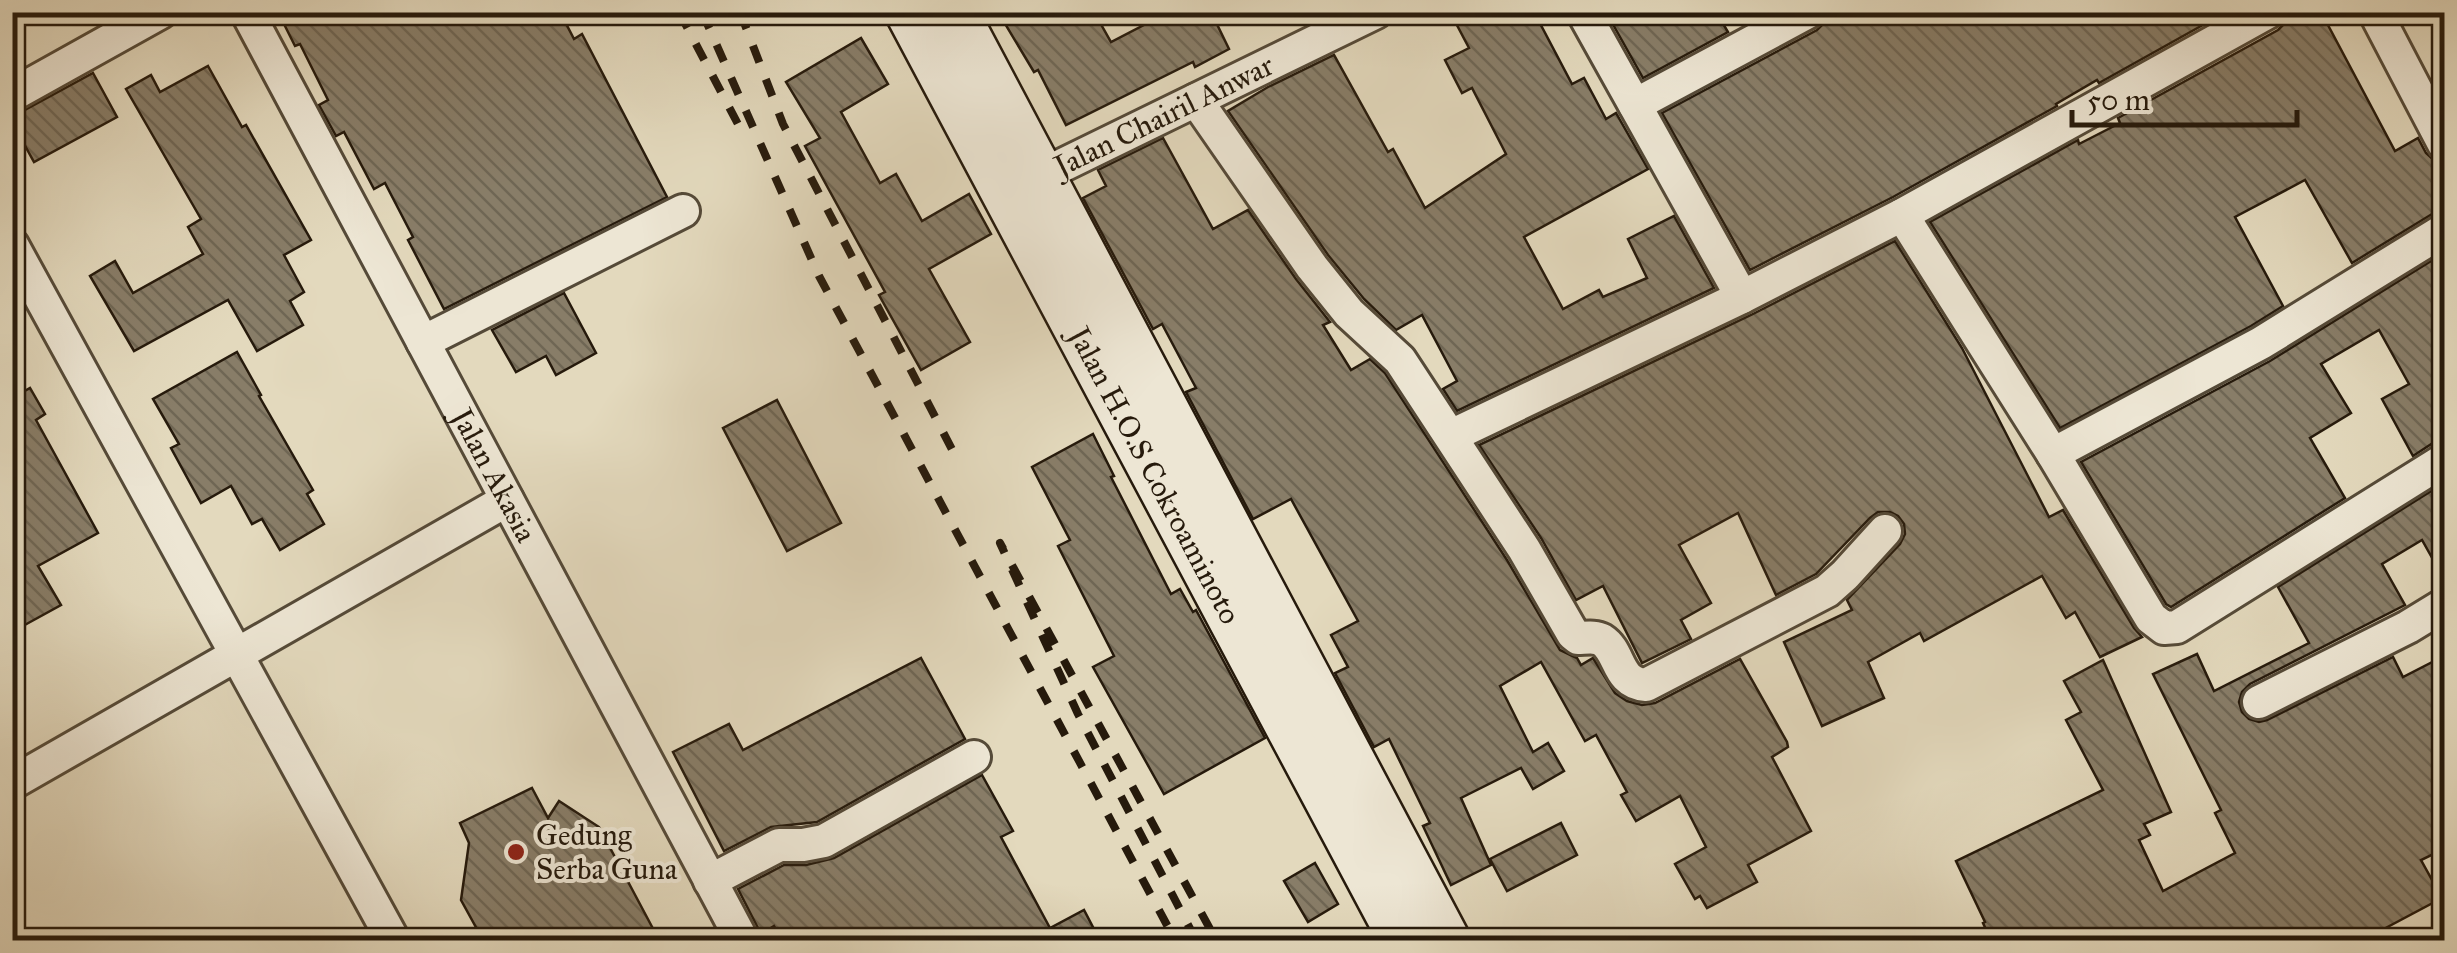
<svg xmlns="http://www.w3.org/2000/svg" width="2457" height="953" viewBox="0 0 2457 953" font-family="'IM FELL Great Primer',serif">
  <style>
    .building { fill: url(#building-back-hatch); stroke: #261a0c; stroke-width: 2.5 }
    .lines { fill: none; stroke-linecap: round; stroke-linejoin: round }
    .minor-casing { stroke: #554a38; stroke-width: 38 }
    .secondary-casing { stroke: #261a0c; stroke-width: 50 }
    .minor { stroke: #ede6d4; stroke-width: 32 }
    .secondary { stroke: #ede6d4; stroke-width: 45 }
    .rail { stroke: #261a0c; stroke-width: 8; stroke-dasharray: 18 18; stroke-linecap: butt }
    .poi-dot { fill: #8f2418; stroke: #ede6d4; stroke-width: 4 }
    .labels { text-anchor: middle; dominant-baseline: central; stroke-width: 8; stroke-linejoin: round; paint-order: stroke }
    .street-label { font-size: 30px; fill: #261a0c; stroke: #ede6d4 }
    .poi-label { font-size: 30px; fill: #261a0c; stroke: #ede6d4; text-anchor: start }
  </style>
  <defs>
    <pattern id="building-back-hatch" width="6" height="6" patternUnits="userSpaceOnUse" patternTransform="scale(2.5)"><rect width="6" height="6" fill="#887d68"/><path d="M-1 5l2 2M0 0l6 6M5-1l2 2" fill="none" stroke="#6f6654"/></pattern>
  </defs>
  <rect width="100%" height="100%" fill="#e3d9bd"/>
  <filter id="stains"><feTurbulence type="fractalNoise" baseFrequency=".002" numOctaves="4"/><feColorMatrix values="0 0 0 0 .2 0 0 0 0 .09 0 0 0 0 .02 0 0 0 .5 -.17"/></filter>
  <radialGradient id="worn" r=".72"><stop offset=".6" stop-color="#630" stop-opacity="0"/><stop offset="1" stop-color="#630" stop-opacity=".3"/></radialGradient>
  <g class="building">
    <polygon points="278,12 560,12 574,39 582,34 667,197 444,309 408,240 413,237 385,183 374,189 344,132 336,136 319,105 328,100 300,44 295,46"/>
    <polygon points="998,12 1094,12 1111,42 1169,12 1211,12 1229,49 1195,67 1193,62 1066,125 1038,70 1034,72"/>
    <polygon points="1450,12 1534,12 1572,84 1584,78 1606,119 1616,113 1648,169 1524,237 1563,309 1599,290 1603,297 1647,278 1628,239 1674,216 1714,288 1457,411 1443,389 1457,381 1422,315 1396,330 1364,299 1328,255 1228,111 1268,87 1334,55 1388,152 1393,149 1425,208 1506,154 1472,88 1462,93 1445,60 1469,48"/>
    <polygon points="1606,12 1716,12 1728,32 1643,78"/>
    <polygon points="1828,12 2226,12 2099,83 2097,80 2056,104 2057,106 1893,197 1750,270 1662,113 1817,30 1824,23"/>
    <polygon points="2288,12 2321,12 2395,151 2418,138 2426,153 2435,161 2444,179 2444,210 2434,213 2352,263 2305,180 2235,217 2283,306 2251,326 2060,428 1930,222 2078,140 2079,144 2120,123 2118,118 2278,30 2285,23"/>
    <polygon points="861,38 888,84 841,112 880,183 896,174 922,221 969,194 991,234 929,269 970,342 921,370 879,295 885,292 805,146 820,138 786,82"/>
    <polygon points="208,66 242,127 246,125 311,240 284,255 304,292 290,301 303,325 257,351 228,300 134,351 90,276 115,261 133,293 203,254 188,227 201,219 126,89 151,75 160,92"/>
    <polygon points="93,73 117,117 34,162 12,122 12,117"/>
    <polygon points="1163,138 1213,229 1248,210 1296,279 1330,322 1323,325 1351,370 1370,359 1385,373 1507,560 1560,650 1577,658 1581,665 1593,658 1615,693 1627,701 1642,705 1655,703 1740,659 1787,742 1788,747 1772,757 1811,831 1748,865 1757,882 1707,908 1700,896 1695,899 1675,864 1706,847 1680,796 1636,821 1621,795 1627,792 1596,735 1585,741 1541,662 1500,686 1533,752 1548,743 1564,771 1533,789 1521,768 1461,798 1491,865 1451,885 1423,826 1430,823 1389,739 1374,747 1335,673 1348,667 1331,635 1358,621 1291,499 1253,519 1186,392 1196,388 1162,324 1153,329 1083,198 1106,186 1098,170"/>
    <polygon points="1895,241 1962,348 2049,517 2063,510 2134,628 2142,637 2100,657 2075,612 2066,618 2042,576 1924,641 1920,633 1868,662 1884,698 1822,726 1784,642 1852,610 1847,600 1900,544 1905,534 1904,524 1898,516 1890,512 1878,512 1870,518 1816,574 1776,595 1738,513 1679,545 1711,603 1681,620 1691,639 1642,663 1603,586 1576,600 1541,538 1479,445 1751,315"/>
    <polygon points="2444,253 2444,440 2433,443 2413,456 2382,399 2409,384 2379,330 2321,364 2351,413 2310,438 2345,498 2171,607 2166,604 2081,462 2270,361"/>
    <polygon points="564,293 596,353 556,375 546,356 516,372 492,330"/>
    <polygon points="237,352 261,395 259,396 313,490 307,494 324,524 280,550 262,519 252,524 231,486 201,503 171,448 179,444 153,399"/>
    <polygon points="12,378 21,393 30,388 45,414 36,420 98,533 38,566 61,605 12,632"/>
    <polygon points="777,400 841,523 787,551 723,428"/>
    <polygon points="1093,434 1114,476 1111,477 1171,594 1180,589 1193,612 1196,610 1265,738 1164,794 1093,667 1114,656 1058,546 1070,540 1032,467"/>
    <polygon points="2444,483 2444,579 2422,540 2382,564 2405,605 2250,684 2242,692 2239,702 2242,712 2249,719 2259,722 2267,720 2393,657 2403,677 2444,656 2444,849 2421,860 2442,898 2363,940 2040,940 2036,932 2018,940 1991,940 1983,923 1985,922 1956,861 2103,790 2066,720 2081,712 2064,681 2103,660 2171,812 2144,824 2150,835 2139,840 2163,891 2235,853 2215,813 2221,810 2153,674 2197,654 2214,691 2309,643 2278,587"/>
    <polygon points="921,658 965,739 817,822 771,827 724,851 673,752 729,724 743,750"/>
    <polygon points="982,775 1013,831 1001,837 1050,928 1084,910 1096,933 1081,940 782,940 774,926 761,934 738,889 784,865 806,865 834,858"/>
    <polygon points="532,788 548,818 559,801 599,827 659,940 483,940 461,900 469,843 460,823"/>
    <polygon points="1561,823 1577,855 1507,891 1490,859"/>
    <polygon points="1315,863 1338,904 1308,922 1284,881"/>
  </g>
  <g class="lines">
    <g class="minor-casing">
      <g id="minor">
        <path id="s1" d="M 247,12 L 742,940"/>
        <polyline points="1583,12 1742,297"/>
        <polyline points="2375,12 2444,144"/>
        <polyline points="12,95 161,12"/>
        <path d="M 1196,100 L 1312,267 L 1349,313 L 1400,360 L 1524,549 L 1573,634 L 1578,638 C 1585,638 1595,636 1602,640 C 1621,652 1616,683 1646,685 L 1827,591 L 1845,575 L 1885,531"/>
        <polyline points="1635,105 1808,12"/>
        <path id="s2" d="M 1022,185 L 1376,12"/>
        <polyline points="1902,215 2053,454 2151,618 2164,628 2177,627 2444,460"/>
        <polyline points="12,245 393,940"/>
        <polyline points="423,342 683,211"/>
        <polyline points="1451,436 1742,297 1902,215 2268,12"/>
        <polyline points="2053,454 2261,343 2444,230"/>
        <polyline points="2259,702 2408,627 2444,605"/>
        <polyline points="12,783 507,500"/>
        <polyline points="710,881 779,845 803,845 824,841 974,757"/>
      </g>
    </g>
    <g class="secondary-casing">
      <g id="secondary">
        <path id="s3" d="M 908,12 L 1402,940"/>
        <polyline points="955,12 1447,940"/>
      </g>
    </g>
    <use href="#minor" class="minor"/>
    <use href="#secondary" class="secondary"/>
    <g class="rail">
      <polyline points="679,12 739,126"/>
      <polyline points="702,12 819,276 1175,940"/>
      <polyline points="740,12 783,124 957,459"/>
      <polyline points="1196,940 1078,714 1000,543 1216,940"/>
    </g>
  </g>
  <circle class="poi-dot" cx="516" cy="852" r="10"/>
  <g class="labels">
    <g class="street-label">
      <text stroke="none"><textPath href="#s2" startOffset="158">Jalan Chairil Anwar</textPath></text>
      <text stroke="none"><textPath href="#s1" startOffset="525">Jalan Akasia</textPath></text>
      <text stroke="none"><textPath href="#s3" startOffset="525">Jalan H.O.S Cokroaminoto</textPath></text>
    </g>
    <g class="poi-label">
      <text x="536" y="835">Gedung<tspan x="536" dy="34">Serba Guna</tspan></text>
    </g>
  </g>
  <rect width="2457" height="953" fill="none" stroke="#e3d9bd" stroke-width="50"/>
  <rect x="15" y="15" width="2427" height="923" fill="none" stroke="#261a0c" stroke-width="5"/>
  <rect x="25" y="25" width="2407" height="903" fill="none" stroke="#261a0c" stroke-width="2.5"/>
  <path d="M2072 110v15h225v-15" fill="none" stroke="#261a0c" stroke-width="5"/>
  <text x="2087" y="110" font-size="30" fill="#261a0c" stroke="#ede6d4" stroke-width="8" paint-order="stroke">50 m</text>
  <rect width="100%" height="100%" filter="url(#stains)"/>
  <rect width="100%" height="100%" fill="url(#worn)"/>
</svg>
